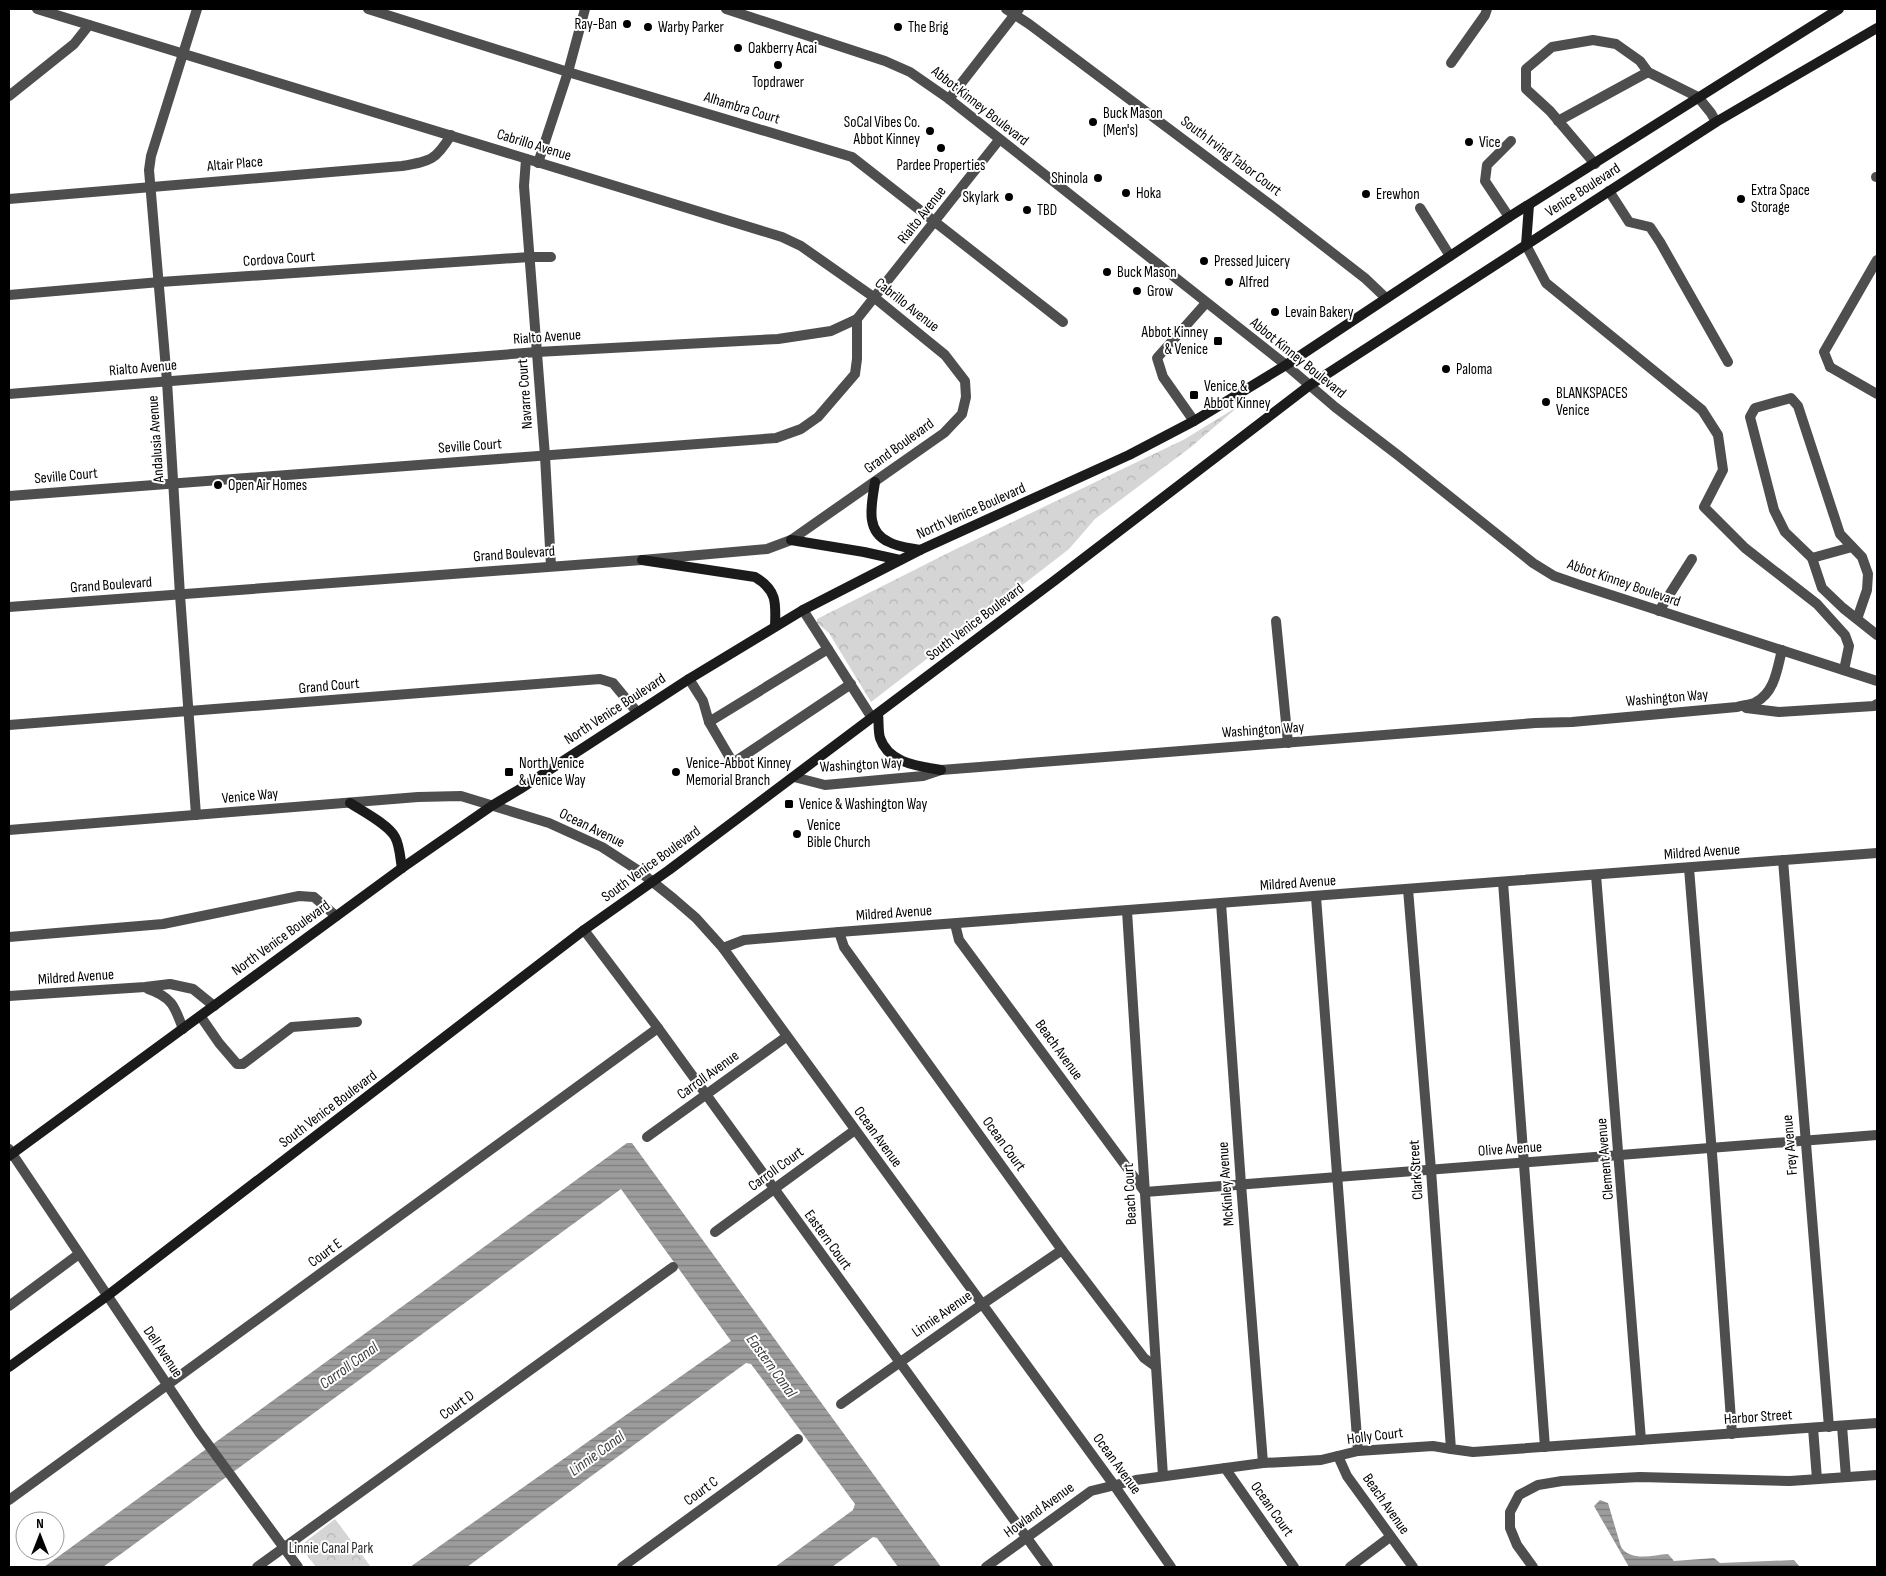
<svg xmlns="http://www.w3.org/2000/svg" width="1886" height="1576" viewBox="0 0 1886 1576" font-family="'Sofia Sans Condensed',sans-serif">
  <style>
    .forest { fill: url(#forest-crowns) }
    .water { fill: url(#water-rules) }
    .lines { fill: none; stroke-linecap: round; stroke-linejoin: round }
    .service { stroke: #4e4e4e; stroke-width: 10 }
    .minor { stroke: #4e4e4e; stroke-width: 10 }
    .tertiary { stroke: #4e4e4e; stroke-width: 10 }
    .secondary { stroke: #1b1b1b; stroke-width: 10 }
    .poi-dot { fill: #000; stroke: #fff; stroke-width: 2 }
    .labels { text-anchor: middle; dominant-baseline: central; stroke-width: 4; stroke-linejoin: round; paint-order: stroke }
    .poi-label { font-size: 15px; fill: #000; stroke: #fff; text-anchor: start }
    .street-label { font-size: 15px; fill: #000; stroke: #fff }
    .park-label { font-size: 15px; fill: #2c2c2c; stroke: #fff }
    .water-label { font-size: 16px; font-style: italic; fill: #3d3d3d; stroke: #fff }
  </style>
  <defs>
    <pattern id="forest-crowns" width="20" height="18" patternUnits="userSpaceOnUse" patternTransform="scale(1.25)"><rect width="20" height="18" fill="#d5d5d5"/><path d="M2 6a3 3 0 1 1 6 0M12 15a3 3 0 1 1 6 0" fill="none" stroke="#b5b5b5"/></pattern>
    <pattern id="water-rules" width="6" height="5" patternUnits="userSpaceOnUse" patternTransform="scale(1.25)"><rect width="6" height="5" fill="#9c9c9c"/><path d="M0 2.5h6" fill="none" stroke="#7d7d7d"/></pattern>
  </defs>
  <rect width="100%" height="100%" fill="#fff"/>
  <g class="forest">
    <polygon points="1240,405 1191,447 1095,519 1069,549 871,702 829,633 817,623 817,619 952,551 1185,439"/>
    <polygon points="335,1519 371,1567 316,1567 300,1546"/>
  </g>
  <g class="water">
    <polygon points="627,1143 632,1143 941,1567 898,1567 877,1538 873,1537 832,1567 775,1567 853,1510 855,1504 751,1364 746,1363 467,1567 410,1567 731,1341 621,1189 103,1567 44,1567"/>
    <path d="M 1600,1500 L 1608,1503 L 1621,1547 C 1631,1562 1653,1555 1668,1554 L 1674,1561 L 1714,1558 L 1720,1563 L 1794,1560 L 1800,1567 L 1877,1566 L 1877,1567 L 1629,1567 L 1594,1506 Z"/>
  </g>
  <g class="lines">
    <g class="service">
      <polyline points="368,9 568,72 852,157 1063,322"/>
      <polyline points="1006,9 1029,24 1276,209 1366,279 1386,298"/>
      <polyline points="1451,63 1485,15 1487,9"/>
      <polyline points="1558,121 1648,72"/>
      <polyline points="526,159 524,186 545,456 551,566"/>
      <polyline points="538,163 568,72 585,9"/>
      <polyline points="1595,164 1550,111 1526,89 1526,69 1552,47 1593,40 1616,44 1640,61 1648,72 1698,97 1711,113 1716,122"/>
      <polyline points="1609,191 1629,222 1650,227 1660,242 1728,362"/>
      <polyline points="1420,208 1450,256"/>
      <polyline points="1509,217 1485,181 1487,165 1511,141"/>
      <polyline points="1526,245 1546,283 1702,410 1718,435 1723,470 1704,507 1745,548 1817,604 1845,635 1849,646 1844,670"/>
      <polyline points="9,295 160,282 530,257 551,257"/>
      <polyline points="1830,367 1824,352 1877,260"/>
      <polyline points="1194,421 1163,377 1157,358 1206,303"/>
      <polyline points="9,496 776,438 801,429 818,417 855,374 857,359 857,319"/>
      <polyline points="1812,558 1852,547"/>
      <polyline points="803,610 872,718"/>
      <polyline points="1659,611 1692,559"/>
      <polyline points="1857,619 1867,590 1868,574 1862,557 1840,534 1798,406 1791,398 1755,408 1750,417 1774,510 1785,532 1812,558 1822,588 1843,608 1877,635"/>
      <polyline points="1276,621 1288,743"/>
      <polyline points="828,649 709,722 733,763 851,684"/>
      <polyline points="689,679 703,701 709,722"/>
      <polyline points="9,725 600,679 613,683 637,712"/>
      <polyline points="1689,868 1713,1166 1732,1434"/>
      <polyline points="1503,882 1545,1447"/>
      <polyline points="1316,897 1358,1451 1433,1446 1451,1449"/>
      <polyline points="1127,911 1163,1476"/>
      <polyline points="584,930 658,1028 1048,1567"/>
      <polyline points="839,932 844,947 1062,1250 1144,1358 1155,1366"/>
      <polyline points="9,937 163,924 299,896 314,897 336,916"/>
      <polyline points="201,1017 219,1043 237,1064 243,1064 292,1027 357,1022"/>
      <polyline points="715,1232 855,1130"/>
      <polyline points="981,1305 1062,1250"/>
      <polyline points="9,1306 79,1254"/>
      <polyline points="9,1500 658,1028"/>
      <polyline points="257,1567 673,1267"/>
      <polyline points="622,1567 798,1439"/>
      <polyline points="1350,1567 1390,1537"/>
    </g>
    <g class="minor">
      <polyline points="9,96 74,44 89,25"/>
      <polyline points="949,99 1019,9"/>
      <polyline points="1876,177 1877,177"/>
      <path d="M 9,199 L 402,166 C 431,161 436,160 451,135"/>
      <polyline points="1830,367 1877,394"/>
      <polyline points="9,394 537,352 778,339 831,331 857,319 999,140"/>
      <polyline points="9,607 642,560 767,549 791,540 944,433 962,414 966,397 965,381 945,355 875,298 801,246 782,237 37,9"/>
      <polyline points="1746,708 1779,712 1874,706 1877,704"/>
      <path d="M 794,777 L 825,785 L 923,776 L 941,770 L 1535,723 L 1572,722 L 1737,707 C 1743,705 1751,705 1756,702 C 1775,692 1777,669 1782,650"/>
      <polyline points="196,815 180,595 167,381 149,170 151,156 197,9"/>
      <polyline points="1783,860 1829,1427"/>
      <polyline points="1596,875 1641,1440"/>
      <polyline points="1408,889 1431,1170 1451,1449 1473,1452 1877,1423"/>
      <polyline points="1221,903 1241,1184 1263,1463"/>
      <polyline points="955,924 959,940 1145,1192 1877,1135"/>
      <polyline points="723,948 744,940 839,932 1877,853"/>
      <path d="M 148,989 C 172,997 175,1007 183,1029"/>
      <polyline points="9,996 145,987 170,984 193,989 214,1006"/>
      <polyline points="647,1137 786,1037"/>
      <polyline points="9,1149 199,1432 298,1567"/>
      <polyline points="841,1404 981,1305"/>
      <polyline points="1842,1426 1846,1477"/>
      <polyline points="1813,1428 1817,1479"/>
      <polyline points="1338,1456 1347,1476 1413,1567"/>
      <polyline points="1225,1468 1294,1567"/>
      <polyline points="986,1567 1091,1491 1136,1480 1263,1463 1321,1460 1358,1451"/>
      <polyline points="1533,1567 1517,1545 1510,1528 1510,1512 1519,1495 1538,1485 1562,1481 1640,1477 1790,1481 1877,1475"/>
    </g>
    <g class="tertiary">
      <polyline points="726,9 885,61 910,72 949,99 1286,365 1335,407 1399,456 1533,563 1554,576 1580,585 1877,681"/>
      <polyline points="9,830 418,797 461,796 549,823 602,847 639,871 674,899 696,918 723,948 1114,1485 1171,1567"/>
    </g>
    <g class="secondary">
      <polyline points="1526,245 1529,205"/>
      <path d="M 875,482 C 872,503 864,531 889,542 C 898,547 910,548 920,550"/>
      <polyline points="791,540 864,552 900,560"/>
      <path d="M 642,560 L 755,577 C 777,590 776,603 775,626"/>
      <path d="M 878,714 C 879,722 878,731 880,738 C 889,764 919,766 941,770"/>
      <path d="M 350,803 C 362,811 388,824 395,837 C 400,846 400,858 402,868"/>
      <polyline points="9,1156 402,868 493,805 520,789 689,679 803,610 920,550 1129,455 1194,421 1286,365 1509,217 1839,9"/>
      <polyline points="9,1367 107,1296 584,930 669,870 1054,581 1310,385 1716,122 1877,28"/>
    </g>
  </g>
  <g class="poi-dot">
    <circle cx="627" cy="24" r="5"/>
    <circle cx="648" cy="27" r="5"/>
    <circle cx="898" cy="27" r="5"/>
    <circle cx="738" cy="48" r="5"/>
    <circle cx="778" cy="65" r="5"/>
    <circle cx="1093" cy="122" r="5"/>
    <circle cx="930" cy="131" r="5"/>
    <circle cx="1469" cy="142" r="5"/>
    <circle cx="941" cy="148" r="5"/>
    <circle cx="1098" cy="178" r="5"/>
    <circle cx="1126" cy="193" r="5"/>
    <circle cx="1366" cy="194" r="5"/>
    <circle cx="1009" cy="197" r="5"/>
    <circle cx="1741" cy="199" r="5"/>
    <circle cx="1027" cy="210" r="5"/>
    <circle cx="1204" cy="261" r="5"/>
    <circle cx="1107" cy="272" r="5"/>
    <circle cx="1229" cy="282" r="5"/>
    <circle cx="1137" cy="291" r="5"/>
    <circle cx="1275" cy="312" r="5"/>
    <rect x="1213" y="336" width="10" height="10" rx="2.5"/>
    <circle cx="1446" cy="369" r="5"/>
    <rect x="1189" y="390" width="10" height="10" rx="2.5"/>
    <circle cx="1546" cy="402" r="5"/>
    <circle cx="218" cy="485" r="5"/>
    <rect x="504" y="767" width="10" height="10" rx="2.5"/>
    <circle cx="676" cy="772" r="5"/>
    <rect x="784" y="799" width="10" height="10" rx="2.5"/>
    <circle cx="797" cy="834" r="5"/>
  </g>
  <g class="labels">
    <g class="poi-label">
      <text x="617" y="24" text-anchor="end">Ray-Ban</text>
      <text x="658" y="27">Warby Parker</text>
      <text x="908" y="27">The Brig</text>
      <text x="748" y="48">Oakberry Acai</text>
      <text x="778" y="82" text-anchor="middle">Topdrawer</text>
      <text x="1103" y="113">Buck Mason<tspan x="1103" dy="17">(Men's)</tspan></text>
      <text x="920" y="122" text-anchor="end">SoCal Vibes Co.<tspan x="920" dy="17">Abbot Kinney</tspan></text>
      <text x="1479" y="142">Vice</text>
      <text x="941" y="165" text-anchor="middle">Pardee Properties</text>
      <text x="1088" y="178" text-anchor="end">Shinola</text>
      <text x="1751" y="190">Extra Space<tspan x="1751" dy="17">Storage</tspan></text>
      <text x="1136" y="193">Hoka</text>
      <text x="1376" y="194">Erewhon</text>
      <text x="999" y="197" text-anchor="end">Skylark</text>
      <text x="1037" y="210">TBD</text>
      <text x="1214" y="261">Pressed Juicery</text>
      <text x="1117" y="272">Buck Mason</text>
      <text x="1239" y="282">Alfred</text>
      <text x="1147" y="291">Grow</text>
      <text x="1285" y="312">Levain Bakery</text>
      <text x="1208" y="332" text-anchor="end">Abbot Kinney<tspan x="1208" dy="17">&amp; Venice</tspan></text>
      <text x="1456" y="369">Paloma</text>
      <text x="1204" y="386">Venice &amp;<tspan x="1204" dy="17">Abbot Kinney</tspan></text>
      <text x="1556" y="393">BLANKSPACES<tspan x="1556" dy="17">Venice</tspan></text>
      <text x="228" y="485">Open Air Homes</text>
      <text x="519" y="763">North Venice<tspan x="519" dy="17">&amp; Venice Way</tspan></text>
      <text x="686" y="763">Venice-Abbot Kinney<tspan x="686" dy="17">Memorial Branch</tspan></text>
      <text x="799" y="804">Venice &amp; Washington Way</text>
      <text x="807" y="825">Venice<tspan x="807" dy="17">Bible Church</tspan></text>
    </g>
    <g class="street-label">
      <text transform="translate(980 106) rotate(38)">Abbot Kinney Boulevard</text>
      <text transform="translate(742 108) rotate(17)">Alhambra Court</text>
      <text transform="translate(534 145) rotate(17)">Cabrillo Avenue</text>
      <text transform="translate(1231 156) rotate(37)">South Irving Tabor Court</text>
      <text transform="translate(235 164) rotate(-5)">Altair Place</text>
      <text transform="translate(1583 190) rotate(-33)">Venice Boulevard</text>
      <text transform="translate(922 215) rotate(-52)">Rialto Avenue</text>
      <text transform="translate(279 259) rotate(-4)">Cordova Court</text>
      <text transform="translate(907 305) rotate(38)">Cabrillo Avenue</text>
      <text transform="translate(547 337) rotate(-4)">Rialto Avenue</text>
      <text transform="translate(1298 358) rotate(39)">Abbot Kinney Boulevard</text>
      <text transform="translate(143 368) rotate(-5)">Rialto Avenue</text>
      <text transform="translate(525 394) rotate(-94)">Navarre Court</text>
      <text transform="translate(156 439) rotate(-94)">Andalusia Avenue</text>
      <text transform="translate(470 446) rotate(-4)">Seville Court</text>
      <text transform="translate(899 446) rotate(-36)">Grand Boulevard</text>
      <text transform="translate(66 476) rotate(-5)">Seville Court</text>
      <text transform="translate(971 511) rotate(-24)">North Venice Boulevard</text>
      <text transform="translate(514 554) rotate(-4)">Grand Boulevard</text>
      <text transform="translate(1624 583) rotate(19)">Abbot Kinney Boulevard</text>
      <text transform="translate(111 585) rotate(-4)">Grand Boulevard</text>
      <text transform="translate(975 622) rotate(-37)">South Venice Boulevard</text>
      <text transform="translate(329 686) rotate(-5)">Grand Court</text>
      <text transform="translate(1667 698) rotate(-5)">Washington Way</text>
      <text transform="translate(615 709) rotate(-33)">North Venice Boulevard</text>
      <text transform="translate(1263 730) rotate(-4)">Washington Way</text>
      <text transform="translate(861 765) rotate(-3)">Washington Way</text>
      <text transform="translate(250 796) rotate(-5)">Venice Way</text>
      <text transform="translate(592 828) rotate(26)">Ocean Avenue</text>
      <text transform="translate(1702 852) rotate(-4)">Mildred Avenue</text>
      <text transform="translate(651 864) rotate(-36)">South Venice Boulevard</text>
      <text transform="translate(1298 883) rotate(-4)">Mildred Avenue</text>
      <text transform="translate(894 913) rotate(-4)">Mildred Avenue</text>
      <text transform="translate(281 938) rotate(-36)">North Venice Boulevard</text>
      <text transform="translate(76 977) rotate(-4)">Mildred Avenue</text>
      <text transform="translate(1059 1050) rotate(54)">Beach Avenue</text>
      <text transform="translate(708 1075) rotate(-36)">Carroll Avenue</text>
      <text transform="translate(328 1109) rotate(-37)">South Venice Boulevard</text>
      <text transform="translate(878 1137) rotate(54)">Ocean Avenue</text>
      <text transform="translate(1004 1144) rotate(54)">Ocean Court</text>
      <text transform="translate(1790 1145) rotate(-95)">Frey Avenue</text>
      <text transform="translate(1510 1149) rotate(-4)">Olive Avenue</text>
      <text transform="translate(1605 1159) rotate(-95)">Clement Avenue</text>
      <text transform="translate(776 1169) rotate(-36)">Carroll Court</text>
      <text transform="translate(1416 1170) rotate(-94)">Clark Street</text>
      <text transform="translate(1226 1184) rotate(-94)">McKinley Avenue</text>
      <text transform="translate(1130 1194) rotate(-93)">Beach Court</text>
      <text transform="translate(828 1240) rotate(54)">Eastern Court</text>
      <text transform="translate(325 1253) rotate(-36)">Court E</text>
      <text transform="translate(942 1314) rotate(-35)">Linnie Avenue</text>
      <text transform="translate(163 1352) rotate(56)">Dell Avenue</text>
      <text transform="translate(457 1405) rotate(-36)">Court D</text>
      <text transform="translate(1758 1417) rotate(-4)">Harbor Street</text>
      <text transform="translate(1375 1436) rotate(-7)">Holly Court</text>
      <text transform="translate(1117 1464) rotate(54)">Ocean Avenue</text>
      <text transform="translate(701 1491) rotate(-36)">Court C</text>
      <text transform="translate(1386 1504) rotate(55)">Beach Avenue</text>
      <text transform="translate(1272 1509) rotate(55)">Ocean Court</text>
      <text transform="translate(1039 1510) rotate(-36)">Howland Avenue</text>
    </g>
    <g class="park-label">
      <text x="331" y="1548">Linnie Canal Park</text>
    </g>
    <g class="water-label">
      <text transform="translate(349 1366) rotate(-36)">Carroll Canal</text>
      <text transform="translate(771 1366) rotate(54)">Eastern Canal</text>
      <text transform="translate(597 1454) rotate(-36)">Linnie Canal</text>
    </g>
  </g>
  <rect width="1886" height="1576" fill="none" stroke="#000000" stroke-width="20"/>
  <g transform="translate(40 1536)"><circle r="24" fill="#ffffff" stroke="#999999"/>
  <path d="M0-4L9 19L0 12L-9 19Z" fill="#000000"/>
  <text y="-8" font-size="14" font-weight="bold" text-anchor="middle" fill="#000000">N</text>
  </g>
</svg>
